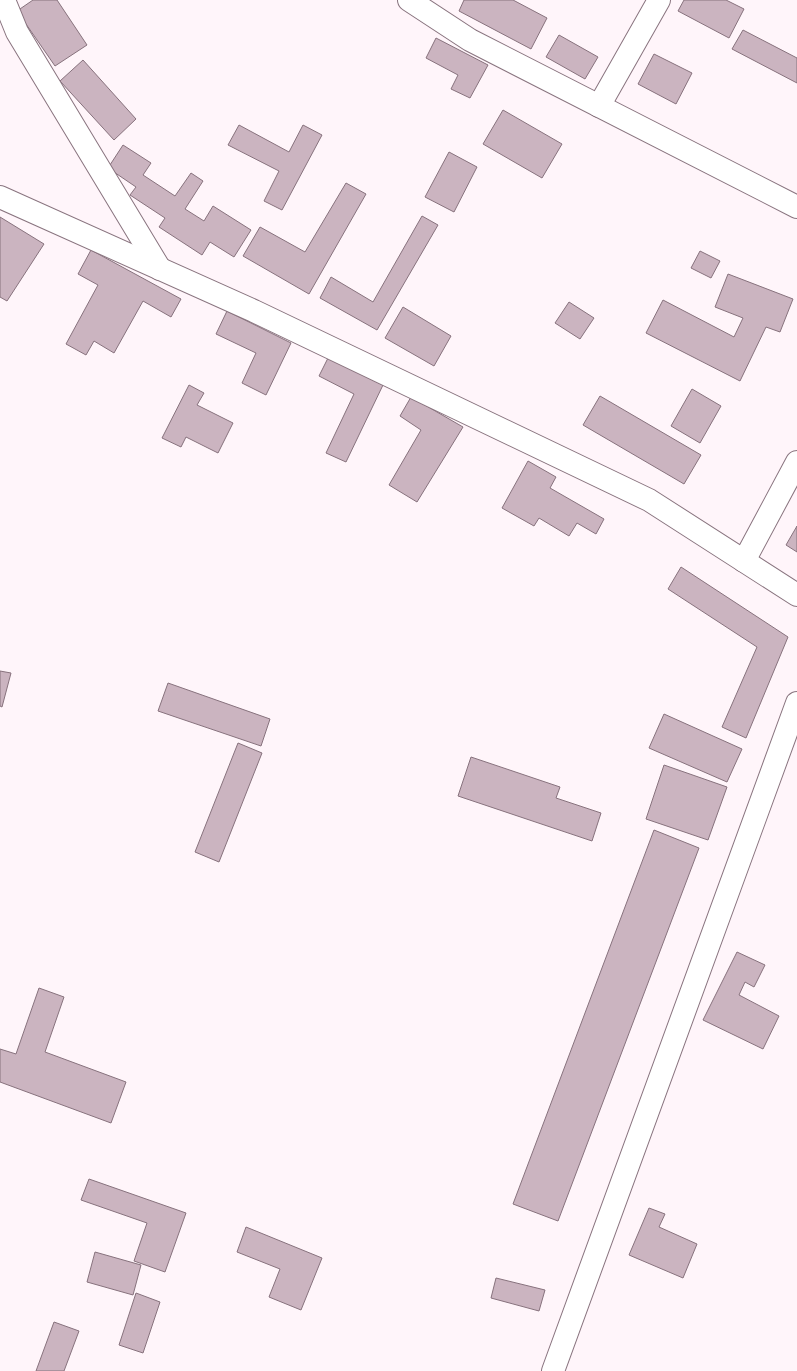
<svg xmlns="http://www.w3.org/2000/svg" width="797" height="1371" viewBox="0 0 797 1371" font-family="Montserrat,sans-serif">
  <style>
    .building { fill: #cbb4c0; stroke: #87727d }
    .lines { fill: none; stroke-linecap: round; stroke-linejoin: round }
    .minor-casing { stroke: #89747f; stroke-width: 24 }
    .minor { stroke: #fff; stroke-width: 22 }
  </style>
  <rect width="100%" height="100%" fill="#fff5fa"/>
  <g class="building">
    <polygon points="33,0 57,0 87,45 55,66 17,11"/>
    <polygon points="464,0 513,0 547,18 531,49 459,11"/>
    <polygon points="684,0 726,0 744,9 729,38 678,11"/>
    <polygon points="743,30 797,58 797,83 732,49"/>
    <polygon points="559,35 598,57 585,79 546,57"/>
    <polygon points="436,38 488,65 470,98 451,89 458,75 426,58"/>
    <polygon points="654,54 692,73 676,104 638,84"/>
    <polygon points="83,60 136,119 114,140 60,81"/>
    <polygon points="503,110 562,144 542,178 483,144"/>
    <polygon points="239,125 289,152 303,125 322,135 282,210 264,201 279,171 228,145"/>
    <polygon points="123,145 151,163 143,175 175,196 191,173 203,181 185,209 204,221 213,206 251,230 234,257 210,242 202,255 159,227 165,218 130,195 136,187 108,168"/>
    <polygon points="449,152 477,167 454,212 425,197"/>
    <polygon points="346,183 366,194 309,294 243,256 260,227 305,252"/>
    <polygon points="422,216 438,225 377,330 320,298 331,277 373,302"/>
    <polygon points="0,217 44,244 7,301 0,297"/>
    <polygon points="91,250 181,299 171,317 143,301 114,353 94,341 86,355 66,344 98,285 78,274"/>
    <polygon points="700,251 720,261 711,278 691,268"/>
    <polygon points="728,274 793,299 780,332 766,327 740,381 646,333 663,300 734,337 743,318 715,307"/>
    <polygon points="569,302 594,318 580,339 555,323"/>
    <polygon points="403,307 451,336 434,366 385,338"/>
    <polygon points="227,311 291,343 266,395 242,383 256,353 216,334"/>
    <polygon points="328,358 383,385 346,462 326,453 354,394 319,376"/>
    <polygon points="189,385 204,393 197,405 233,423 218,453 186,437 181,447 162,438"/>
    <polygon points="692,389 721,406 700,443 671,426"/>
    <polygon points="600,396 701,455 684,484 583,425"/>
    <polygon points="411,397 463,427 417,502 389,485 421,430 400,416"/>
    <polygon points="528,461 556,477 550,488 604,519 596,534 577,523 569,536 539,518 534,526 502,508"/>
    <polygon points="797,526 797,552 786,545"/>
    <polygon points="681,567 788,637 746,738 722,727 757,647 668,589"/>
    <polygon points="0,671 11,673 2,707 0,706"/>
    <polygon points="168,683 270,719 261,746 158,711"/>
    <polygon points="664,714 742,749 727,782 649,748"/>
    <polygon points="238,743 262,753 219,862 195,852"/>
    <polygon points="471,757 560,787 556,798 601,813 592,841 458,796"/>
    <polygon points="664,765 727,787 708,840 646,819"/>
    <polygon points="654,830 699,848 558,1221 513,1204"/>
    <polygon points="737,952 765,965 754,987 745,982 739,995 779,1016 763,1049 703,1020"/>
    <polygon points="39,988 64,997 45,1052 126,1082 111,1123 0,1082 0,1049 16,1054"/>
    <polygon points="89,1179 186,1213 165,1272 134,1261 147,1223 81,1200"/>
    <polygon points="649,1208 665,1214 659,1227 697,1244 683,1278 629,1255"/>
    <polygon points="246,1227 322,1258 301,1310 269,1297 280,1269 237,1252"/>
    <polygon points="95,1252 141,1265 133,1295 87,1282"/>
    <polygon points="496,1278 545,1290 539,1311 491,1298"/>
    <polygon points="136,1293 160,1302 143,1353 119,1345"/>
    <polygon points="54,1322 79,1331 64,1371 36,1371"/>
  </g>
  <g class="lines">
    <g class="minor-casing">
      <g id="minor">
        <polyline points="4,0 17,32 160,269"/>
        <polyline points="409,0 470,40 797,207"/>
        <polyline points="599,106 659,0"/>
        <polyline points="0,197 254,311 649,500 797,595"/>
        <polyline points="744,561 797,462"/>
        <polyline points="553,1371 797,703"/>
      </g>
    </g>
    <use href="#minor" class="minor"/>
  </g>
</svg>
